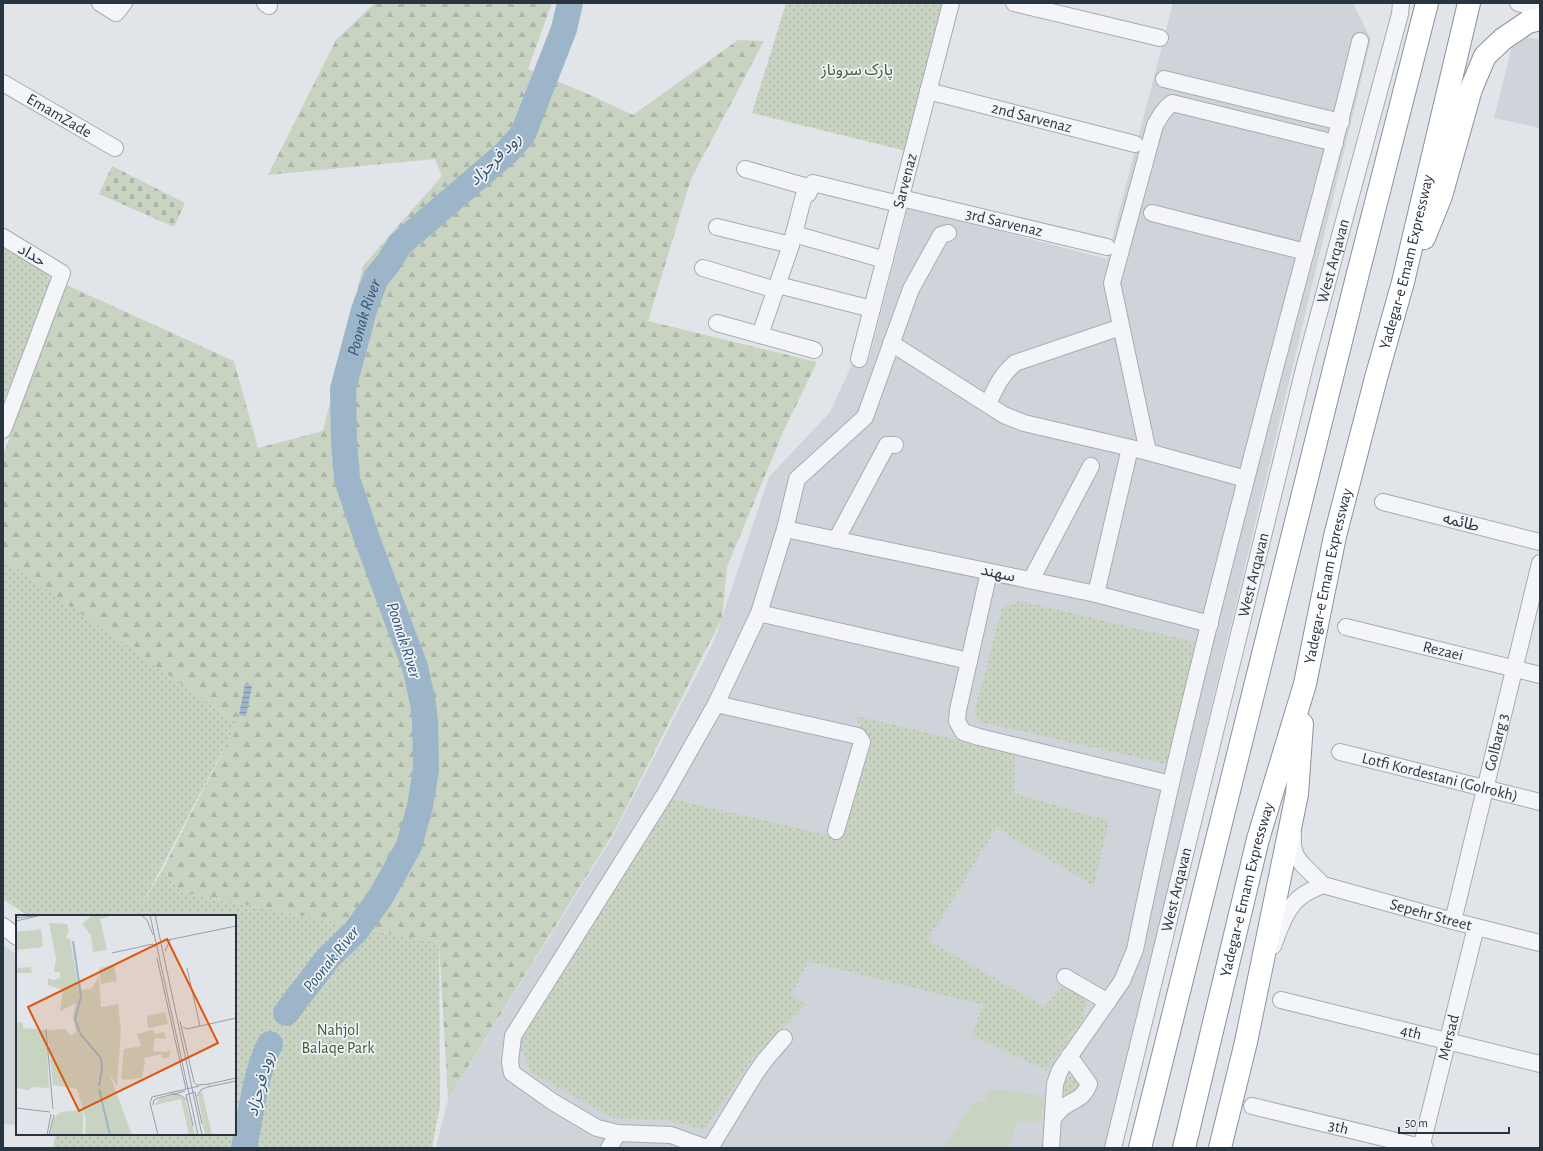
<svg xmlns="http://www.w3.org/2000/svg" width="1543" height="1151" viewBox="0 0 1543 1151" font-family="'Alegreya Sans','Noto Sans Arabic',sans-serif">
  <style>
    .built { fill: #cfd4db }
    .grass { fill: #c8d3c2 }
    .forest { fill: url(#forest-firs) }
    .cemetery { fill: url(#cemetery-stones) }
    .park { fill: url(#park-dots) }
    .water { fill: url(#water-rules) }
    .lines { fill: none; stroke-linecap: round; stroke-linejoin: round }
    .river { stroke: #9db5c9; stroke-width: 26 }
    .minor-casing { stroke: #a6acb3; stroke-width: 18 }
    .highway-casing { stroke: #8893a0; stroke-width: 24 }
    .minor { stroke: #f4f5f8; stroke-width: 16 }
    .highway { stroke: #fff; stroke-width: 22 }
    .labels { text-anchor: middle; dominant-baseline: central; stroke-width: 3.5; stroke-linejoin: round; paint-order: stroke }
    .park-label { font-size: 16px; fill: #415c37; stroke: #f0f4f7 }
    .street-label { font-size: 16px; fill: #293441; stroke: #f0f4f7 }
    .water-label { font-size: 17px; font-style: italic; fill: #345574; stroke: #f0f4f7 }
    .inset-river { fill: none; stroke: #9db5c9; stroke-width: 2 }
    .inset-road { fill: none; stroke: #979ea6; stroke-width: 1 }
    .view { fill: #de570f; fill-opacity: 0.15; stroke: #de570f; stroke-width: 2 }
    .inset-edge { fill: none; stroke: #293441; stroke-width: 2 }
  </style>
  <defs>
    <pattern id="forest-firs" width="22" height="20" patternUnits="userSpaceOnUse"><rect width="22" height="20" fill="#c8d3c2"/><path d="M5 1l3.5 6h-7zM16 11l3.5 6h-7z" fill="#acb6a8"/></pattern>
    <pattern id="cemetery-stones" width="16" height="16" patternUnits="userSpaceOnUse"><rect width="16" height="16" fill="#c8d3c2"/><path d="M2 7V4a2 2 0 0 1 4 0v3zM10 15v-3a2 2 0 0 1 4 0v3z" fill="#acb6a8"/></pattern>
    <pattern id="park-dots" width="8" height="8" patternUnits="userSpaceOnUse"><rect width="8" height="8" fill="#c8d3c2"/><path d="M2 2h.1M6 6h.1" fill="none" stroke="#acb6a8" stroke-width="1.8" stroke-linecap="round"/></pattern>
    <pattern id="water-rules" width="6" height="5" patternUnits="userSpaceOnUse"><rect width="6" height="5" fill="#9db5c9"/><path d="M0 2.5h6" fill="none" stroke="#8094a5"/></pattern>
  </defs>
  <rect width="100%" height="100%" fill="#e1e5e9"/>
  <g class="built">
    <polygon points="1173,3 1353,3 1371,39 1106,1148 436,1148 448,1099 613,836 714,641 769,477 830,412 854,360 868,363 908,207 1107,259"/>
    <polygon points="1527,37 1540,40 1540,128 1494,118 1512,46"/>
    <polygon points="3,945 17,955 17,1126 3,1123"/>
  </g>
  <polygon class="grass" points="992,1089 1044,1096 1041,1121 1016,1121 1009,1148 945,1148 972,1103 984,1101"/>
  <polygon class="forest" points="375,3 552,3 528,69 590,95 633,115 738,40 764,41 691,179 648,321 817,362 784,430 727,567 722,618 615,830 448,1099 439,943 181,892 163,869 237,723 3,560 3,456 64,284 234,361 258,448 323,431 363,266 442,176 435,159 268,175 336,40"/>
  <polygon class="cemetery" points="112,166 185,203 174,227 99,194"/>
  <g class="park">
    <polygon points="786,3 945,3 906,151 752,113"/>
    <polygon points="3,244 46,269 52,286 3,402"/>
    <polygon points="3,559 237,723 142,905 163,869 181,892 439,943 440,1105 432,1148 53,1148 56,1134 235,1134 235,916 28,916 3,899"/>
    <polygon points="1020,601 1199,643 1171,765 980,722 974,714 1002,608"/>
    <polygon points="855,716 1015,753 1014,793 1109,821 1094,886 996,828 928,940 1045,1007 1064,984 1087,998 1083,1019 1047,1070 972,1036 983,1005 808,962 792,994 806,1005 754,1057 704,1130 668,1120 612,1118 532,1073 518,1043 571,951 672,799 841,838 871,746"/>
    <path d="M 1070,1077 C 1076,1078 1080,1082 1080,1088 L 1068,1097 L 1061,1091 L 1064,1079 Z"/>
  </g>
  <polygon class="water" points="245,684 252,686 246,716 239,715"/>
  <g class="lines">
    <g class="river">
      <path id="s1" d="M 286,1013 L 328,958 L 355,932 L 380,898 L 409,846 L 420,806 L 426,770 L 425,721 L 423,703 L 415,667 L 367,539 L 347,479 L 344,441 L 343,389 L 364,310 L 376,278 L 389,262 L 400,244 L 506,153 L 523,134 L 564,29 L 570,3"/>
      <path d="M 244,1148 C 251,1116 255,1072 270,1044"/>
    </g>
    <g class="minor-casing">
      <g id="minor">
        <polyline points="100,3 116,13 124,3"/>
        <polyline points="265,3 269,6"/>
        <polyline points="1014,3 1160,38"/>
        <polyline points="1518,3 1540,9"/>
        <polyline points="1164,79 1341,122"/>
        <path id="s2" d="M 3,83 L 115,148"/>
        <path id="s3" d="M 928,91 L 1135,144"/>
        <polyline points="745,169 811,188"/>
        <path id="s4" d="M 901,198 L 1107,247"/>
        <polyline points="1152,213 1306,252"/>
        <polyline points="717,227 791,245"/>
        <polyline points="794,234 885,260"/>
        <polyline points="3,237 62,273 3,430"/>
        <polyline points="703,268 776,290"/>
        <polyline points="778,285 872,309"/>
        <polyline points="717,323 814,350"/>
        <polyline points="760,335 791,245 804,195 808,194 813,183 899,204"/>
        <polyline points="891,343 1004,415 1024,423 1148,452 1246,479"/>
        <path id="s5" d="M 859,359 L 951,3"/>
        <path d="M 988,404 C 996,387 1001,375 1015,363 L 1121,327"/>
        <path d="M 1148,452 L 1112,283 L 1155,125 C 1160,116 1164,109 1172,103 L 1335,143"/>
        <polyline points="1383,502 1540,542"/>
        <polyline points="785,529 1096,594 1210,624"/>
        <polyline points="836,540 887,445 895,445"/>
        <polyline points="989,572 958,710 957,721 963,732 979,737 1171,784"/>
        <polyline points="1031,580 1091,466"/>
        <polyline points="1096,594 1130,448"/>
        <polyline points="759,613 969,661"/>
        <path id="s6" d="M 1346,627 L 1540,675"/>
        <polyline points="716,704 858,736 862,742 836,831"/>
        <path id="s7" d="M 1340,752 L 1540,802"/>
        <path id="s8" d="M 1293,834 L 1293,846 L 1296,856 L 1302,864 L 1323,885 L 1453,921 L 1540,943"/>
        <path id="s9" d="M 1453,921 L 1540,563"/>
        <polyline points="3,926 17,937"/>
        <path d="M 1273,946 C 1280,928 1286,907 1303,895 C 1309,891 1316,888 1323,885"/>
        <polyline points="1065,977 1108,1002"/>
        <path id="s10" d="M 1281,1000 L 1540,1064"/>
        <path id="s11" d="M 1252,1106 L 1425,1148"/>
        <path d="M 1053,1118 C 1057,1114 1060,1109 1065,1106 C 1077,1098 1083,1099 1089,1084 L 1069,1056"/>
        <polyline points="609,1148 618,1133"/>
        <polyline points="707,1148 671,1135 618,1133 597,1128 553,1102 512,1073 510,1062 513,1036 665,794 716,704 759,613 785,529 797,479 865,417 911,289 941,235 948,233"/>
        <polyline points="710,1148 755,1074 765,1060 784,1038"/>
        <path d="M 1051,1148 L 1055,1084 L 1060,1070 L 1122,981 L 1135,950 C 1178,736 1234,525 1289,315 C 1313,224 1338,133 1360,41"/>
        <path id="s12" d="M 1113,1148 L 1305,365 L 1400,14 L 1401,3"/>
        <path id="s13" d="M 1421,1148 L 1476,927"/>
      </g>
    </g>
    <g class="highway-casing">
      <g id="highway">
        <polyline points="1424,238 1441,196 1471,89 1485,56 1503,39 1528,22 1540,19"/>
        <polyline points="1140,1148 1356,281 1427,3"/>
        <path id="s14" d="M 1184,1148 L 1258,839 L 1305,684 L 1335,536 L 1376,378 L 1403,282 L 1469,3"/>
        <polyline points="1220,1148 1246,1042 1297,794 1302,724"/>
      </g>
    </g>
    <use href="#minor" class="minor"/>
    <use href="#highway" class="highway"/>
  </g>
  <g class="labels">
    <g class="park-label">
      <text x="857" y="70">پارک سروناز</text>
      <text x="338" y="1030">Nahjol<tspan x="338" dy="18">Balaqe Park</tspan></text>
    </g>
    <g class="street-label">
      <text stroke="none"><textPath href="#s2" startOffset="65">EmamZade</textPath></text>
      <text stroke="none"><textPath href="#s3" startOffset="107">2nd Sarvenaz</textPath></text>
      <text stroke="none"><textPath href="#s5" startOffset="184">Sarvenaz</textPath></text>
      <text stroke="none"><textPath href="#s4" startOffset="106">3rd Sarvenaz</textPath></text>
      <text transform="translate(32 255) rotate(31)">حداد</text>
      <text stroke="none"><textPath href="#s12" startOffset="914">West Arqavan</textPath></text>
      <text stroke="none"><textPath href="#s14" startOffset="914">Yadegar-e Emam Expressway</textPath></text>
      <text transform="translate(1461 522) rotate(14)">طائمه</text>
      <text transform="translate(998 573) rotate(12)">سهند</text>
      <text stroke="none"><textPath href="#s12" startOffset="590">West Arqavan</textPath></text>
      <text stroke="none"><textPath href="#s14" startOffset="590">Yadegar-e Emam Expressway</textPath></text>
      <text stroke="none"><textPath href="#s6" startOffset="100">Rezaei</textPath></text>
      <text stroke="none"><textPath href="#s9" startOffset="184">Golbarg 3</textPath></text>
      <text stroke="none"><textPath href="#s7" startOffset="103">Lotfi Kordestani (Golrokh)</textPath></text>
      <text stroke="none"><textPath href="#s12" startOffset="266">West Arqavan</textPath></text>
      <text stroke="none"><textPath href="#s14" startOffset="266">Yadegar-e Emam Expressway</textPath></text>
      <text stroke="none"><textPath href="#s8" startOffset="174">Sepehr Street</textPath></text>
      <text stroke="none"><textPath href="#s10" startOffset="134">4th</textPath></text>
      <text stroke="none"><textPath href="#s13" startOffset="114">Mersad</textPath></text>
      <text stroke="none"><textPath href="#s11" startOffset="89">3th</textPath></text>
    </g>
    <g class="water-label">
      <text transform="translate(495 159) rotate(-45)">رود فرحزاد</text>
      <text stroke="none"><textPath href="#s1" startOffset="755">Poonak River</textPath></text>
      <text transform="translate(404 640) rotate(72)">Poonak River</text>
      <text transform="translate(331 959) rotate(-51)">Poonak River</text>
      <text transform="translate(260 1084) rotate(-75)">رود فرحزاد</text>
    </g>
  </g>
  <g transform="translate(16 915)">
    <rect width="220" height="220" fill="#e1e5e9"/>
    <path d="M 76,0 L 98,0 L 84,4 L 91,35 L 77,37 L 75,20 L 66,9 ZM 33,8 L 51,9 L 53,16 L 50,23 L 54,24 L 63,75 L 75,74 L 83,62 L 85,92 L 102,89 L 105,116 L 101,171 L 93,158 L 68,164 L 65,163 L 65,147 L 34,142 L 31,115 L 49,114 L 55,121 L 60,117 L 57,100 L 60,88 L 44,96 L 47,75 L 32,70 L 32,63 L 37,65 L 44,63 L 44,57 L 38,57 L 40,43 ZM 25,14 L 27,32 L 0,35 L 0,17 Z" fill="#c8d3c2"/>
    <path d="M 98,50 L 101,66 L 85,69 L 83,53 ZM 15,52 L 16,58 L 0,58 L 0,53 ZM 149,97 L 152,109 L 132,113 L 131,101 ZM 0,107 L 7,108 L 7,113 L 30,115 L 33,173 L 15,172 L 14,175 L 0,173 ZM 137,115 L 139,119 L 148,117 L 150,124 L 139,123 L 137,136 L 151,137 L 154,134 L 154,142 L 146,143 L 145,139 L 128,143 L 129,147 L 126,163 L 108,165 L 105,163 L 108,134 L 125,131 L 121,119 ZM 34,142 L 66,147 L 65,163 L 68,164 L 93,158 L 116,220 L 69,220 L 70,205 L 61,174 L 37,170 ZM 186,176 L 196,220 L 189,220 L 182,181 ZM 157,180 L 164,181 L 169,185 L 179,220 L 173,220 L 165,184 L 139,190 L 144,183 ZM 67,195 L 67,220 L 34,220 L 38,203 L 45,197 Z" fill="#c8d3c2"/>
    <path class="inset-river" d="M 57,26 L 65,81 L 59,104 L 65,120 L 85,143 L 86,154 L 83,171M 83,174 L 94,220"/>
    <path class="inset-road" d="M 125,0 L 131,5 L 137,20M 134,0 L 182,220M 139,0 L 186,220M 0,3 L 17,1M 0,6 L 26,0M 147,26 L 220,11M 149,36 L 154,25M 96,38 L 137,29 L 139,32M 141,43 L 170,174M 171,53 L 184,111M 164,106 L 178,167 L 181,170 L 194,169M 167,112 L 171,114 L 220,103M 30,114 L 37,194M 193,169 L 220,163M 192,172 L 220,166M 155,179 L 164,180 L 171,185M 181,181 L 185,175 L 193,171M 137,190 L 138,185 L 142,183 L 169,176M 0,193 L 34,197M 177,211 L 170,180 L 179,177 L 186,209M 31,220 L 35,199M 33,220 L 38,200M 142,220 L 134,188 L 136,182 L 183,171"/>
    <path class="view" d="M 151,24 L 202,128 L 63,196 L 12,92 Z"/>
    <rect width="220" height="220" class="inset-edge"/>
  </g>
  <rect width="1543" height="1151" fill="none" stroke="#293441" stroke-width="8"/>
  <path d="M1399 1127v6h110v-6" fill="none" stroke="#293441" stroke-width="2"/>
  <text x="1405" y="1127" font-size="12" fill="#293441" stroke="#f0f4f7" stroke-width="3" paint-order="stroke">50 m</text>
</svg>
